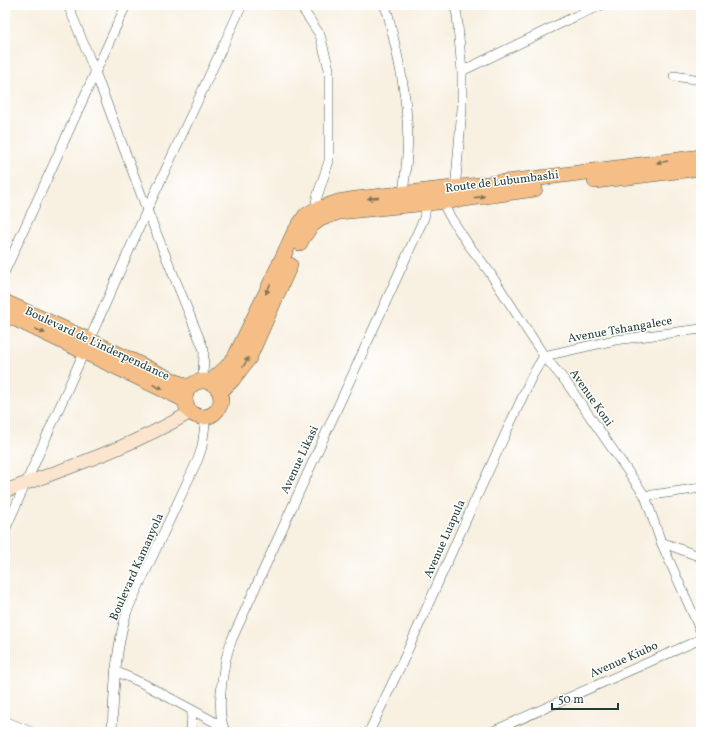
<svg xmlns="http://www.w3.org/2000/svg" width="706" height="737" viewBox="0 0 706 737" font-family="Vollkorn,serif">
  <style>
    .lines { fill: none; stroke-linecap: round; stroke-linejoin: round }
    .minor-casing { stroke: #40584e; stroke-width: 10 }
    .secondary-casing { stroke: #40584e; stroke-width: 14 }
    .trunk-casing { stroke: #40584e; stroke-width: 16 }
    .minor { stroke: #fff; stroke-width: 9 }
    .secondary { stroke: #fbe5cf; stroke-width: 13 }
    .trunk { stroke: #f6be87; stroke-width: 15 }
    .oneway { fill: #807759 }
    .labels { text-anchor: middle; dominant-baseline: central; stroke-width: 3; stroke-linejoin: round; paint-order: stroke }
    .street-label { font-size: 12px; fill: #1f3d34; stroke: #fff }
  </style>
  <rect width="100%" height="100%" fill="#fff"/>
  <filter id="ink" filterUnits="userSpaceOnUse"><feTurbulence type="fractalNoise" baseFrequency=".025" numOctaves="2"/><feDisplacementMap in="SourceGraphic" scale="8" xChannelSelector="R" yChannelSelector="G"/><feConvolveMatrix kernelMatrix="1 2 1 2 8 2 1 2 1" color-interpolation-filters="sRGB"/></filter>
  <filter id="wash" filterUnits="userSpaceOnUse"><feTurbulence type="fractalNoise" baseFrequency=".012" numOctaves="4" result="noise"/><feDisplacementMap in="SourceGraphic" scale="16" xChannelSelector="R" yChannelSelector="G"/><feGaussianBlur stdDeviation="0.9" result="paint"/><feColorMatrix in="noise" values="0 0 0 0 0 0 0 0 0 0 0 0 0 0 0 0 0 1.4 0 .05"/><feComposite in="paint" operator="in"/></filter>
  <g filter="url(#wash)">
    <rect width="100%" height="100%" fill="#f8f0e0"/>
  </g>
  <g filter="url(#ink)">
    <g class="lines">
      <g class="minor-casing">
        <g id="minor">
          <polyline points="68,5 95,72 147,210 204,350 203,380"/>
          <polyline points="300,5 320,35 329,69 329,161 317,197 315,210 317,213"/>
          <path d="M 384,5 L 388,14 C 396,49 405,84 407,120 C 409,145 406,169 403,194"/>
          <polyline points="454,5 457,15 462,71 462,109 455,191"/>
          <polyline points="462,71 576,16 602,5"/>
          <polyline points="674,76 701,80"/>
          <polyline points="442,197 442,201 449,215 468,244 488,270 544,356 566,382 645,496 661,542 701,632"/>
          <polyline points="5,271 126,5"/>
          <polyline points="645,496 701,488"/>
          <polyline points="5,530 147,210 242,5"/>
          <polyline points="661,542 701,557"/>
          <polyline points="115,671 142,683 222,726"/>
          <polyline points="5,721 31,732"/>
          <path d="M 112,732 C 114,691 115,651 127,611 L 198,459 L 202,447 L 206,417"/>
          <polyline points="191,732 192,711"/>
          <path d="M 226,732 C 214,714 224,659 232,639 L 424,218 L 427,203"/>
          <polyline points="369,732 402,663 466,520 532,376 544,356 615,340 701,329"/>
          <polyline points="491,732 701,639"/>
        </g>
      </g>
      <g class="secondary-casing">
        <path id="secondary" d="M 5,491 C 68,468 133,446 191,412"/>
      </g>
      <g class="trunk-casing">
        <g id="trunk">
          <polyline points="595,181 701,168"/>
          <polyline points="300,243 303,237 312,225 320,219 339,212 457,200 535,189"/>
          <polyline points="5,302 89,340 189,388"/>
          <polyline points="5,314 185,400"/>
          <circle cx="203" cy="399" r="18"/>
          <polyline points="210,382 226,368 235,357 266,293 294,233 305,216 315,210 338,202 356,199 540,178 701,157"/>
          <polyline points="220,392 233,379 249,358 290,265"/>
        </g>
      </g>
      <use href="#minor" class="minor"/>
      <use href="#secondary" class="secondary"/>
      <use href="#trunk" class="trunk"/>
    </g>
    <defs><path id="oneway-solid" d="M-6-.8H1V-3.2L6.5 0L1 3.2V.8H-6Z"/></defs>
    <g class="oneway">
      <use href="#oneway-solid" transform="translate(662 162) rotate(172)"/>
      <use href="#oneway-solid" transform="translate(479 197) rotate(-8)"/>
      <use href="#oneway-solid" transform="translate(373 198) rotate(174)"/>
      <use href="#oneway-solid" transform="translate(268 289) rotate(115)"/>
      <use href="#oneway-solid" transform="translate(40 331) rotate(25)"/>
      <use href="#oneway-solid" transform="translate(246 362) rotate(-58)"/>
      <use href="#oneway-solid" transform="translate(158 387) rotate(25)"/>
    </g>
  </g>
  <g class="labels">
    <g class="street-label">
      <text transform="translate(502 182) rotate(-7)">Route de Lubumbashi</text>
      <text transform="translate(620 330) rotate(-10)">Avenue Tshangalece</text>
      <text transform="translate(97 344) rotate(25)">Boulevard de L'inderpendance</text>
      <text transform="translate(591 398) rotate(55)">Avenue Koni</text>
      <text transform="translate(300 460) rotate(-65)">Avenue Likasi</text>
      <text transform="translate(445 539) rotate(-66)">Avenue Luapula</text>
      <text transform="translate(137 567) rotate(-66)">Boulevard Kamanyola</text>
      <text transform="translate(624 660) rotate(-24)">Avenue Kiubo</text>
    </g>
  </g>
  <rect width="706" height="737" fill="none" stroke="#fff" stroke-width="20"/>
  <path d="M552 703v6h66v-6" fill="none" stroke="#1f3d34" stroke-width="2"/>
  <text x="558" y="703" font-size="12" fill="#1f3d34" stroke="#ffffff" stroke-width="3" paint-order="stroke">50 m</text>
</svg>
